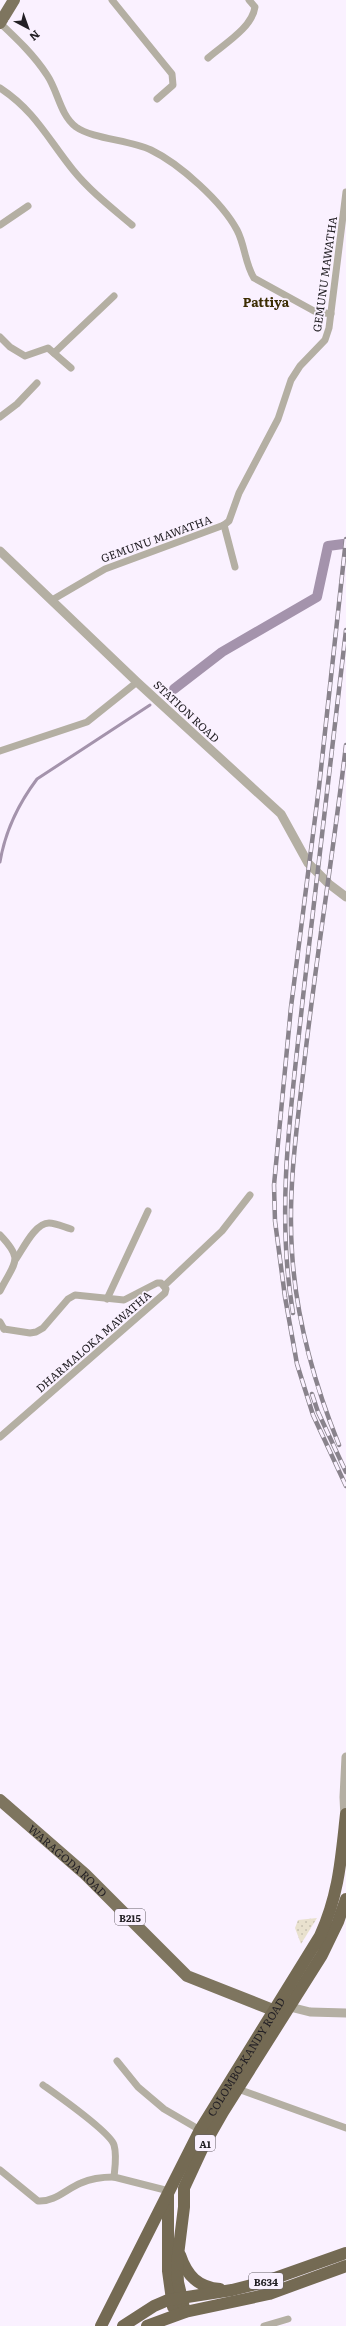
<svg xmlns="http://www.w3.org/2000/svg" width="346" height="2326" viewBox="0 0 346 2326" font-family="Literata,serif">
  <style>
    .grass { fill: url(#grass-dots) }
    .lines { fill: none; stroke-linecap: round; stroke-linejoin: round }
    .stream { stroke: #a493ac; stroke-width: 3 }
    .canal { stroke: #a493ac; stroke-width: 10 }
    .minor { stroke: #b4afa3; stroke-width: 7 }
    .tertiary { stroke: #b4afa3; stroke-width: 9 }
    .primary { stroke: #7e755f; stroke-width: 12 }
    .trunk { stroke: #746a53; stroke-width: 12 }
    .rail-casing { stroke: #89838c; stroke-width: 4.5 }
    .rail { stroke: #faf1ff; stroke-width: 3; stroke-dasharray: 9; stroke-linecap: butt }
    .labels { text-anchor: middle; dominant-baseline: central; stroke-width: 3.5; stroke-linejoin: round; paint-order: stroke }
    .shield { fill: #faf1ff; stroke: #645f66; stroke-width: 1 }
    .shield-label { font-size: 10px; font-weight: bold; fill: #232025 }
    .street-label { font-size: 11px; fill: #232025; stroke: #faf1ff }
    .quarter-label { font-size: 13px; font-weight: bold; fill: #3c2d03; stroke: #faf1ff }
  </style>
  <defs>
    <pattern id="grass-dots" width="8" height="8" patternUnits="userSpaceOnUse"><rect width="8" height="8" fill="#e9e1ce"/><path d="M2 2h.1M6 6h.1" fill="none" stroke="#c8c1b1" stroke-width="1.8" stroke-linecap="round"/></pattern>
  </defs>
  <rect width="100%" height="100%" fill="#faf1ff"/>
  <polygon class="grass" points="317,1918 301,1944 295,1928 298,1920"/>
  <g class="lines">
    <g class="stream">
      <polyline points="164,695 174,689"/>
      <path d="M 0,862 C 5,832 19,803 37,779 L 150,705"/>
    </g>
    <polyline class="canal" points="174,689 222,652 317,597 328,546 343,544"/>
    <g class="minor">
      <polyline points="112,0 172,74 173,85 157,99"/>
      <path d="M 0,23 C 17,39 34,55 47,75 C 58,91 60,115 76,127 C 93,139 130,140 151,150 C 180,164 222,202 237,230 C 245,245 245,264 254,278 L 314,311 L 331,314"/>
      <path d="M 208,58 C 224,44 252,28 255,7 L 249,0"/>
      <path d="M 0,88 C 35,111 48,139 73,170 C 90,191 112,208 132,225"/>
      <polyline points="0,225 28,206"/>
      <polyline points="0,337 10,347 25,356 48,348 71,368"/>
      <polyline points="54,353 114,296"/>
      <polyline points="0,417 17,404 37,383"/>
      <polyline points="224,525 235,567"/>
      <polyline points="52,600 105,569 224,525 229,521 239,493 278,419 291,380 300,366 325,340 329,328 346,192"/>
      <polyline points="0,751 87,722 137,682"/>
      <path d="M 0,1235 C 25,1261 14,1262 0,1291"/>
      <path d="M 16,1259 C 23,1249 35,1223 49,1223 C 56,1223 64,1227 71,1229"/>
      <polyline points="165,1285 222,1231 250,1195"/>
      <polyline points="107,1299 148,1211"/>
      <polyline points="0,1322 4,1329"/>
      <polyline points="0,1437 165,1293 166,1289 161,1283 157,1283 124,1300 75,1295 68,1299 43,1328 36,1332 30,1333 4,1329"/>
      <polyline points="117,2061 138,2087 164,2109 200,2130"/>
      <path d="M 43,2085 C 57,2095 110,2132 114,2145 C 117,2155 115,2167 114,2177 L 169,2191"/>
      <polyline points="238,2089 346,2128"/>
      <path d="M 0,2170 L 38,2201 C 55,2202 66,2189 81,2183 C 92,2178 103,2177 114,2177"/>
      <polyline points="264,2326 288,2319"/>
    </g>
    <g class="tertiary">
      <polyline points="0,551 137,682 281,814 308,863 329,884 346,897"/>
      <polyline points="345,1819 344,1797 346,1757"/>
      <polyline points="290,2007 310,2012 346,2013"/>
    </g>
    <g class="primary">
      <polyline points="0,23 14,0"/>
      <path id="s1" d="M 0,1800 L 85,1874 L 187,1976 L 273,2010"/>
    </g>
    <g class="trunk">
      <polyline points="168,2195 168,2271 173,2307"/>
      <path d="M 180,2255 C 187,2276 198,2287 220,2289"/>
      <polyline points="185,2312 178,2282 177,2263 184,2207 184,2188 203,2147 223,2112 322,1955 338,1922 346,1899"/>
      <path id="s2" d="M 101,2326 L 200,2130 L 320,1936 C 339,1894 341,1859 346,1814"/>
      <polyline points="123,2326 154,2306 168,2300 232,2290 264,2282 346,2253"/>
      <polyline points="147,2326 185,2312 269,2294 346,2266"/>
    </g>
    <g class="rail-casing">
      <g id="rail">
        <polyline points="346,539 319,787 291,1007 274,1185 275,1221 285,1297 297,1364 313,1415 346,1486"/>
        <path d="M 293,1313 C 275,1208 292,1101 303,997 C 317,875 332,752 346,630"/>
        <polyline points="312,1394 318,1412 346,1472"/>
        <path d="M 339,1445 C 314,1383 296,1319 292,1252 C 288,1192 296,1133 303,1074 C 315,964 333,855 346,745"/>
      </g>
    </g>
    <use href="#rail" class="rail"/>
  </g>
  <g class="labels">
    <g class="shield">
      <rect x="115" y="1909" width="30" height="16" rx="3"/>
      <rect x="195" y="2135" width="20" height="16" rx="3"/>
      <rect x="249" y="2273" width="34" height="16" rx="3"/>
    </g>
    <g class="shield-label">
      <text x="130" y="1917">B215</text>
      <text x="205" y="2143">A1</text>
      <text x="266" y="2281">B634</text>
    </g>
    <g class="street-label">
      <text transform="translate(324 274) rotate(-82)">GEMUNU MAWATHA</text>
      <text transform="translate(156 538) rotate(-20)">GEMUNU MAWATHA</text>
      <text transform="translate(187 711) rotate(43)">STATION ROAD</text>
      <text transform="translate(93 1341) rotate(-41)">DHARMALOKA MAWATHA</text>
      <text stroke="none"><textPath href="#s1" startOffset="91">WARAGODA ROAD</textPath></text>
      <text stroke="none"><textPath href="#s2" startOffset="306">COLOMBO-KANDY ROAD</textPath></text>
    </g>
    <g class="quarter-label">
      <text x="266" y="301">Pattiya</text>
    </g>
  </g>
  <g transform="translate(28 28) rotate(139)" stroke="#faf1ff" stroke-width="3" paint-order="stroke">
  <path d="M0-3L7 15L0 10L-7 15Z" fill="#232025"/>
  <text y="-6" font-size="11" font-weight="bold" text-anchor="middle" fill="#232025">N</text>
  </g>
</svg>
